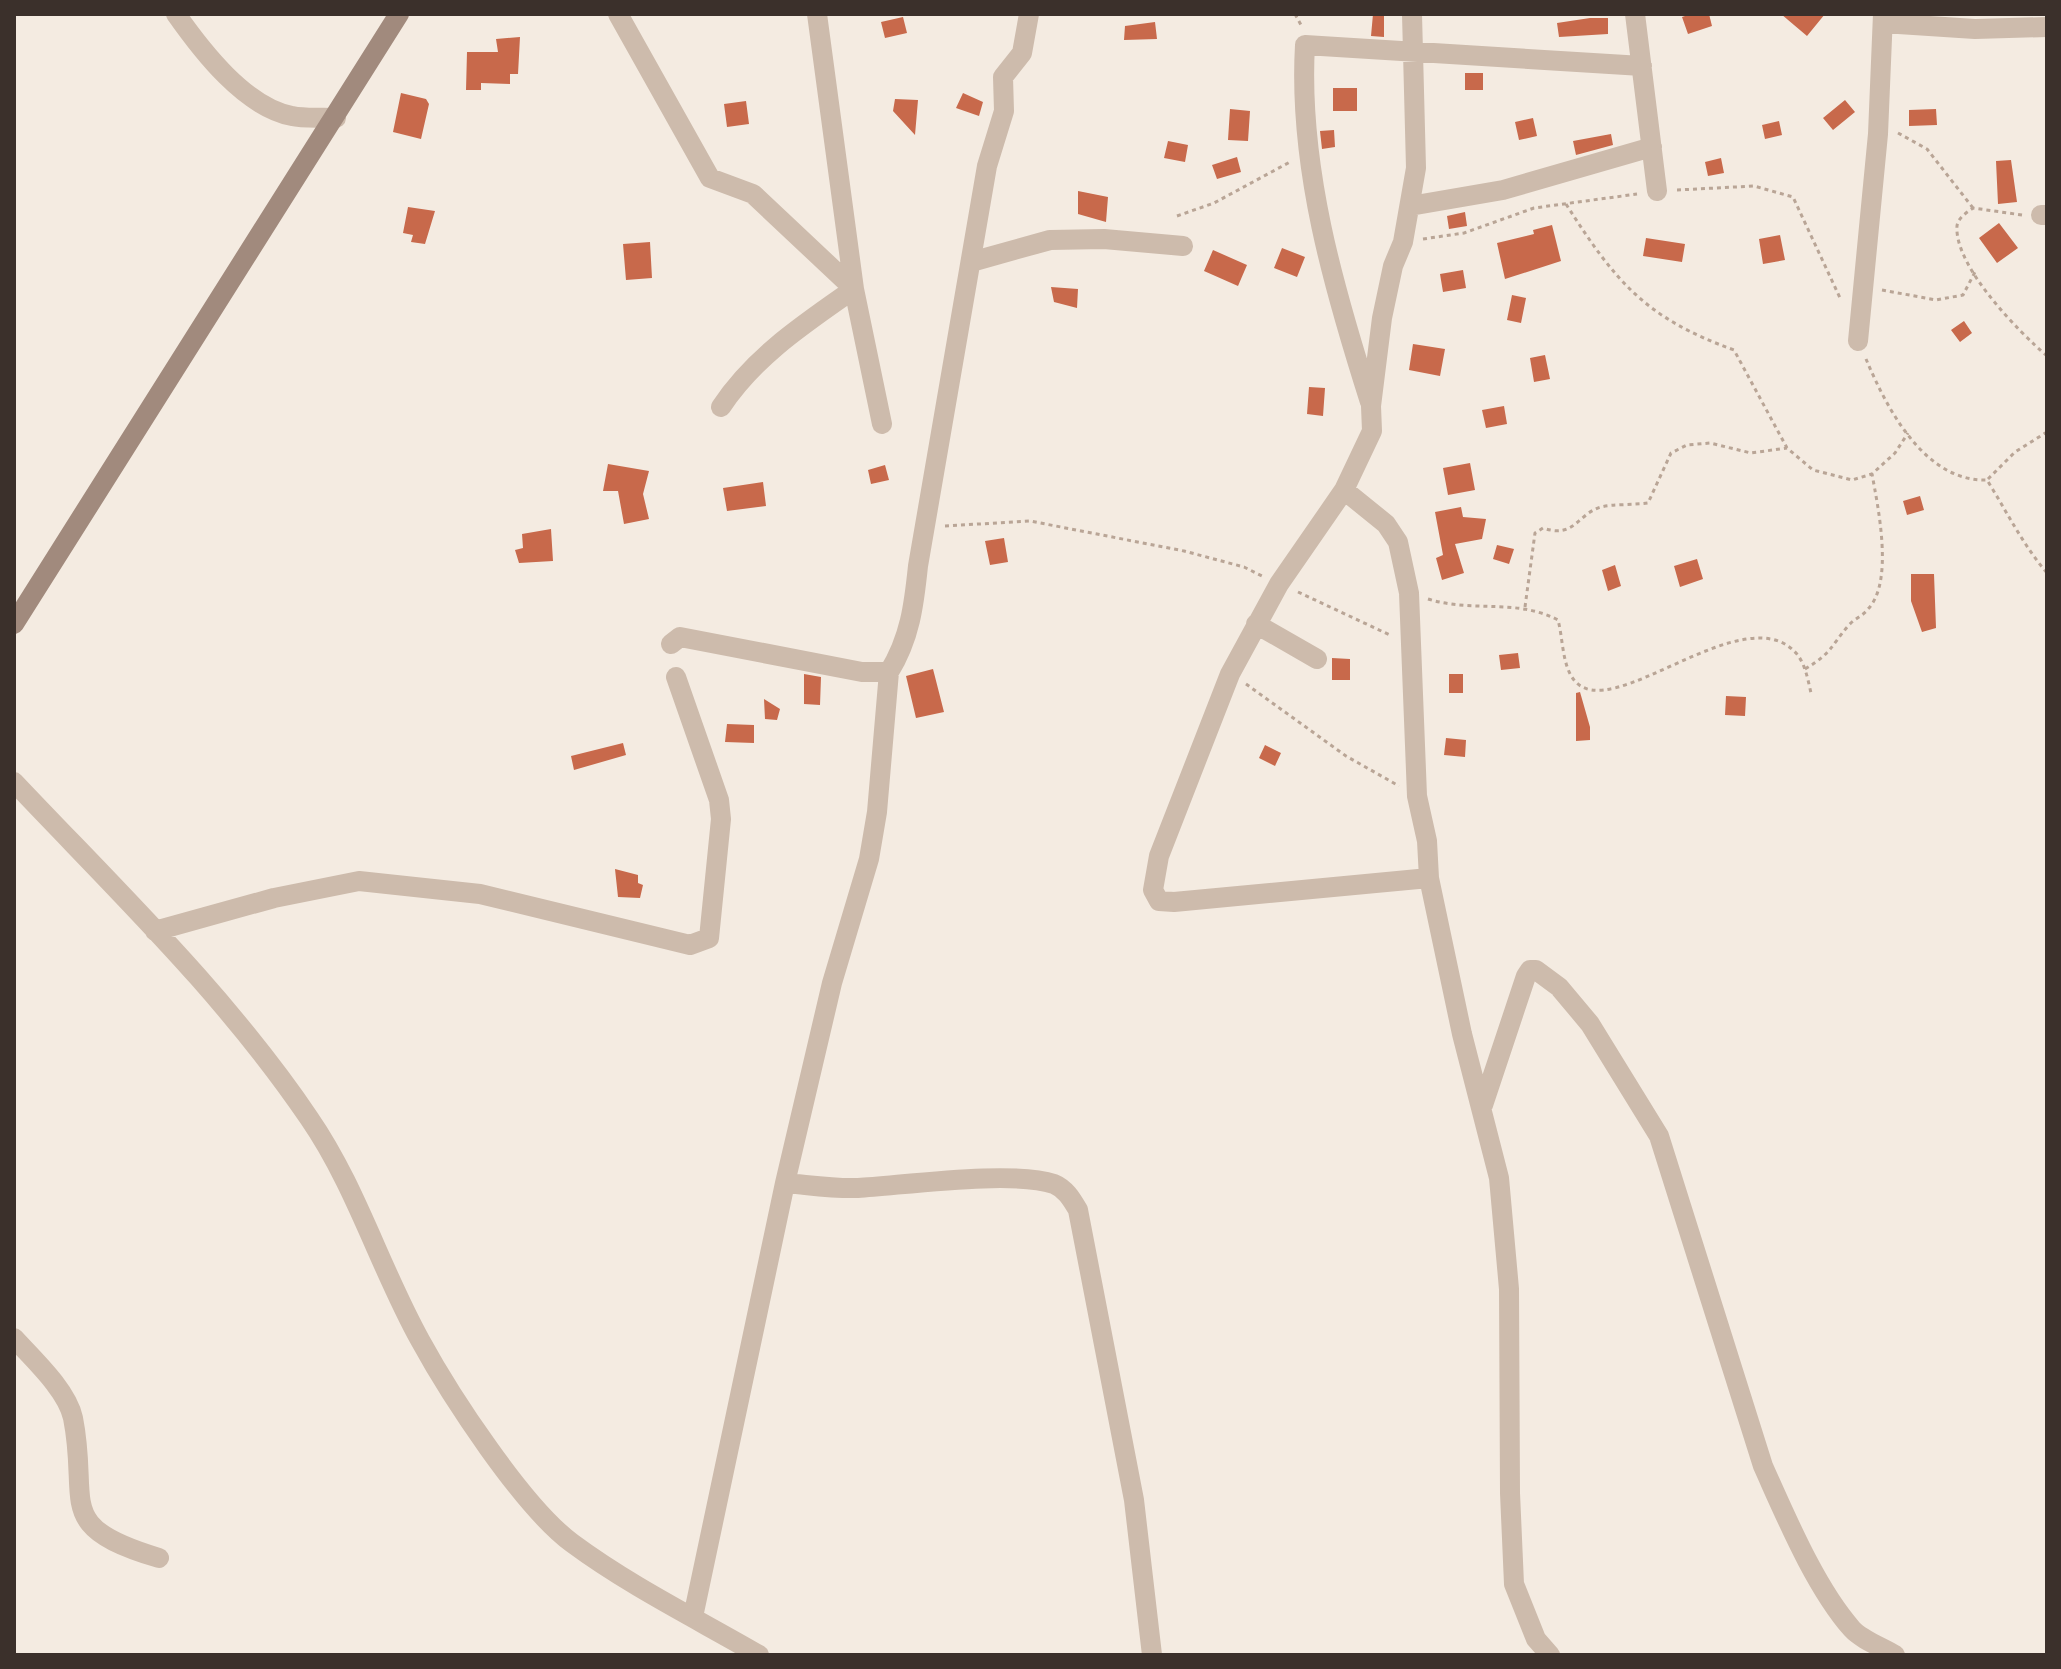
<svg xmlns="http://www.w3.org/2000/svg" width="2061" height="1669" viewBox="0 0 2061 1669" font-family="'Source Sans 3',sans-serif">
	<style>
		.building { fill: #c8694b }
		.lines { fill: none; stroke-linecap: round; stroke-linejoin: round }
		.path { stroke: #b9a596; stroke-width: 3; stroke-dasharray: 4 4; stroke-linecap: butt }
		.street { stroke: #cdbbac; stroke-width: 20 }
		.secondary { stroke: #a18a7d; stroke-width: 20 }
	</style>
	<rect width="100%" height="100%" fill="#f4ebe1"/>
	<path class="building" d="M1373,14H1384V37L1371,36Z
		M1691,14H1709L1712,26L1688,34L1682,17Z
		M1781,14H1825L1807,36Z
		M903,17L907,33L885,38L881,22Z
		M1590,18H1608V34L1559,37L1557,23Z
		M1155,22L1157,39L1124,40L1125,26Z
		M520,37L518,74H510V84L481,83V90H466L467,52H498L496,39Z
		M1465,73H1483V90H1465Z
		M1333,88H1357V111H1333Z
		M401,93L426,99L429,104L421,139L393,132Z
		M963,93L983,102L979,116L956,108Z
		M895,99L918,100L915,135L893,111Z
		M1845,100L1855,112L1833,130L1823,118Z
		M746,101L749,124L727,127L724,104Z
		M1230,109L1250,111L1248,141L1228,140Z
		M1936,109L1937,125L1909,126V110Z
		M1533,118L1537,136L1519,140L1515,122Z
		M1779,121L1782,135L1765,139L1762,125Z
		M1334,130L1335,147L1322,149L1320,131Z
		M1611,134L1613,145L1576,155L1573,141Z
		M1168,141L1188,145L1185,162L1164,158Z
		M1237,157L1241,172L1217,179L1212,165Z
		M1721,158L1724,173L1708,176L1705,162Z
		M2011,160L2017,202L1998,204L1996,161Z
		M1078,191L1108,197L1106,222L1078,214Z
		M408,207L435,211L425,244L411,242L413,235L403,233Z
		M1465,212L1467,226L1449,229L1447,216Z
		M1999,223L2018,248L1997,263L1979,238Z
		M1552,225L1561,261L1505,279L1497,243L1534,234L1533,230Z
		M1780,235L1785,260L1763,264L1759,239Z
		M1646,238L1685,244L1682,262L1643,256Z
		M650,242L652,278L626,280L623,244Z
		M1282,248L1305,257L1297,277L1274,268Z
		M1213,250L1247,265L1238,286L1204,271Z
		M1463,270L1466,288L1443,292L1440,274Z
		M1051,287L1078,289L1077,308L1054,302Z
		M1512,295L1526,298L1521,323L1507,320Z
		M1964,321L1972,333L1960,342L1951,330Z
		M1413,344L1445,349L1440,376L1409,370Z
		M1545,355L1550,379L1534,382L1530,358Z
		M1309,387L1325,388L1323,416L1307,414Z
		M1504,406L1507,424L1486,428L1482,410Z
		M1470,463L1475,490L1448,495L1443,468Z
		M608,464L649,471L643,494L649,519L624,524L618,491H603Z
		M885,465L889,480L871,484L868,470Z
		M763,482L766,506L727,511L723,488Z
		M1920,496L1924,510L1907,515L1903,501Z
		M1461,507L1463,517L1486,519L1482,539L1455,544L1464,573L1442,580L1436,558L1443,555L1435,512Z
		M551,529L553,561L519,563L515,550L523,548L522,534Z
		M1004,538L1008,562L990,565L985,541Z
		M1497,545L1514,549L1509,564L1493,559Z
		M1697,559L1703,579L1680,587L1674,566Z
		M1615,565L1621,586L1608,591L1602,570Z
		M1911,574H1934L1936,628L1922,632L1911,601Z
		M1518,653L1520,668L1501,670L1499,655Z
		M1332,658L1350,659V680H1332Z
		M933,669L944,712L916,718L906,676Z
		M804,674L821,677L820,705L804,704Z
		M1449,674H1463V693H1449Z
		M1580,692L1590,727V740L1576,741V693Z
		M1726,696L1746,697L1745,716L1725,715Z
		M764,699L780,709L777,720L765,719Z
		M727,724L754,725V743L725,742Z
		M1446,738L1466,740L1465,757L1444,755Z
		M623,743L626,755L574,770L571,756Z
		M1265,745L1281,753L1275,766L1259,758Z
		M615,869L638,875V883L643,885L640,898L618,897Z"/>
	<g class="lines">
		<path class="path" d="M1295,14L1301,25
			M1898,133L1927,149L1973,208
			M1677,190L1754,186L1793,197L1841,300
			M1566,204C1615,281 1645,318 1734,350L1787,448L1813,470L1852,480L1872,474L1895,453L1908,433
			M2022,215L1973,208C1966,213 1958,218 1957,226C1954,266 2019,332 2047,356
			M1177,216L1214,203L1290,162
			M1423,239L1464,233L1534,208L1637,194
			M1882,290L1936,300L1963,295L1975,272
			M1866,359C1887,409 1925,482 1987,480C2007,512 2023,545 2047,573
			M1988,479L2015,452L2047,432
			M945,526L1030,521L1184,551L1244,567L1262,576
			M1298,592L1392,636
			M1428,599C1472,613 1516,598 1558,620C1563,638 1562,665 1574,680C1611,727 1743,595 1796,653C1805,663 1808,680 1811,693
			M1525,607L1535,533L1543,528C1575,539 1577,514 1601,507C1612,504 1635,505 1648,503L1671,453L1687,445L1710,443L1751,453L1787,448
			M1805,669C1832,653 1830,647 1849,625C1854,619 1863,616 1868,609C1894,582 1878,507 1872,474
			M1246,684L1346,756L1399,786"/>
		<path class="street" d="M176,14C202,51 245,107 292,116C305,119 322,117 336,118
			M618,14L710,178L753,194L854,289C804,324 755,356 721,407
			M817,14L854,289L882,424
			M1412,14L1416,168L1403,242L1393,266L1382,318L1371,406L1372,431L1344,490L1279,584L1230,674L1159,856L1153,890L1159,901L1174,902L1429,878
			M1635,14L1657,191
			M1883,23L1975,29L2047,27
			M1410,206L1503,190L1652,147
			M2041,215H2047
			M971,262L1050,240L1104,239L1183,246
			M1858,341L1878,134L1883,14
			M1370,402C1334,289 1298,166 1305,45L1642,66
			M1344,490L1386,524L1398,542L1409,593L1417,796L1427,841L1429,878L1462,1034L1499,1178L1509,1289L1510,1493L1514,1584L1536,1639L1550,1655
			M1256,624L1317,659
			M671,644L680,637L862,672H889C910,638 914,605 918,566L987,166L1004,111L1003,77L1022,53L1029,14
			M14,782C116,890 225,994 309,1118C356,1186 380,1268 420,1340C450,1395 523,1507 572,1543C630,1586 697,1619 759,1655
			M155,931L274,898L359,881L480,894L690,945L709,938L721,819L719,800L676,677
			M1483,1105L1526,976L1530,970H1536L1559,987L1590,1024L1659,1136L1763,1466C1786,1517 1815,1587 1852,1629C1862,1640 1882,1647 1895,1655
			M785,1183C809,1185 834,1189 858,1188C906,1185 1012,1170 1054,1184C1066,1189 1072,1200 1078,1210L1134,1500L1152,1655
			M14,1338C33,1359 67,1390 73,1418C90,1504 52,1526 159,1558
			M693,1617L785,1183L832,983L869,859L877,812L889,672"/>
		<path class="secondary" d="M14,624L399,14"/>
	</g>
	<rect width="2061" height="1669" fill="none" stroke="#3b302b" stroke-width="32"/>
</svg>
